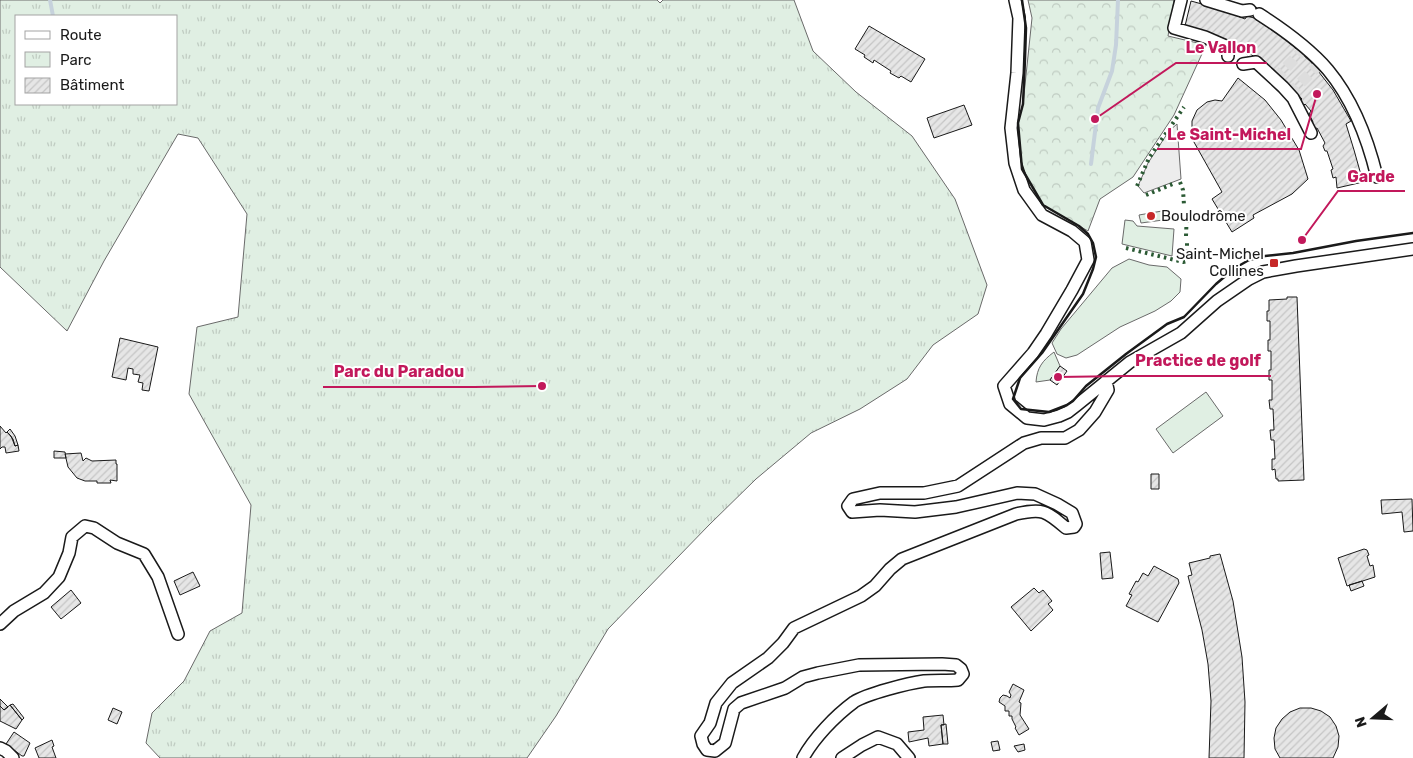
<svg xmlns="http://www.w3.org/2000/svg" width="1413" height="758" viewBox="0 0 1413 758" font-family="Rubik,sans-serif">
	<style>
		.green { fill: #e0efe3; stroke: #6a6a6a }
		.forest { fill: url(#forest-crowns); stroke: #6a6a6a }
		.park { fill: url(#park-tufts); stroke: #6a6a6a; fill-rule: evenodd }
		.parking { fill: #ededed; stroke: #6a6a6a }
		.lines { fill: none; stroke-linecap: round; stroke-linejoin: round }
		.stream { stroke: #c6d2dc; stroke-width: 4 }
		.building { fill: url(#building-hatch); stroke: #1a1a1a }
		.street-tunnel { stroke: #ddd; stroke-width: 11; stroke-dasharray: 11 5.5; stroke-linecap: butt }
		.street-casing { stroke: #1a1a1a; stroke-width: 14 }
		.street { stroke: #fff; stroke-width: 11 }
		.hedge { stroke: #2b5a34; stroke-width: 4; stroke-dasharray: 2.5 4; stroke-linecap: butt }
		.wall { stroke: #1a1a1a; stroke-width: 2.5 }
		.poi-dot { fill: #c62828; stroke: #fff; stroke-width: 2 }
		.labels { text-anchor: middle; stroke-width: 4; stroke-linejoin: round; paint-order: stroke }
		.poi-label { font-size: 15px; fill: #1a1a1a; stroke: #fff; text-anchor: start }
		.leader { fill: none; stroke: #c2185b; stroke-width: 2 }
		.callout-dot { fill: #c2185b; stroke: #fff; stroke-width: 2 }
		.callout-label { font-size: 16px; text-anchor: middle; font-weight: bold; fill: #c2185b; stroke: #fff; stroke-width: 4; stroke-linejoin: round; paint-order: stroke }
	</style>
	<defs>
		<pattern id="forest-crowns" width="20" height="18" patternUnits="userSpaceOnUse" patternTransform="scale(1.25)"><rect width="20" height="18" fill="#e0efe3"/><path d="M2 6a3 3 0 1 1 6 0M12 15a3 3 0 1 1 6 0" fill="none" stroke="#c0ccc2"/></pattern>
		<pattern id="park-tufts" width="24" height="20" patternUnits="userSpaceOnUse" patternTransform="scale(1.25)"><rect width="24" height="20" fill="#e0efe3"/><path d="M3 7l-1-3M5 7V3M7 7l1-3M15 17l-1-3M17 17v-4M19 17l1-3" fill="none" stroke="#c0ccc2"/></pattern>
		<pattern id="building-hatch" width="6" height="6" patternUnits="userSpaceOnUse" patternTransform="scale(1.25)"><rect width="6" height="6" fill="#e6e6e6"/><path d="M-1 1l2-2M0 6l6-6M5 7l2-2" fill="none" stroke="#c5c5c5"/></pattern>
	</defs>
	<rect width="100%" height="100%" fill="#fff"/>
	<path class="green" d="M1162,211L1163,220L1141,223L1139,215Z
		M1125,220L1133,221L1137,226L1174,229L1172,256L1122,244Z
		M1129,259L1149,265L1167,267L1181,279L1180,292L1171,301L1155,311L1120,327L1077,355L1066,358L1057,354L1052,343L1061,329L1112,268Z
		M1054,352L1060,366L1050,380L1036,382C1037,368 1042,361 1054,352Z
		M1206,392L1223,416L1173,453L1156,429Z"/>
	<path class="forest" d="M1028,0H1174L1168,36L1206,45L1174,115L1133,177L1100,199L1088,231L1043,205L1022,169L1018,123L1023,104L1032,18Z"/>
	<path class="park" d="M0,0H657L660,3L663,0H794L813,51L856,92L912,136L955,199L987,285L978,314L933,345L907,379L860,409L811,433L756,479L709,525L608,629L556,716L527,758H160L146,743L152,713L184,681L210,631L242,613L251,505L189,394L197,327L238,317L247,214L198,138L178,134L104,261L67,331L0,267ZM16,16H176V104H16Z"/>
	<path class="parking" d="M1177,124L1181,179L1144,193L1138,186L1148,163L1169,131Z"/>
	<g class="lines">
		<path class="stream" d="M50,0L53,16
			M1091,164L1098,108L1112,71L1116,45L1118,0"/>
	</g>
	<path class="building" d="M1191,1L1220,9L1245,19L1247,16L1254,18L1284,38L1311,62L1333,90L1351,121L1346,124L1354,150L1363,182L1337,188L1336,177L1333,178L1331,170L1333,169L1327,151H1325L1323,146L1325,143L1317,128L1314,129L1311,125L1313,122L1309,114L1311,111L1305,104L1303,106L1300,101L1302,99L1289,85L1288,86L1283,82L1284,79L1271,67L1269,69L1264,66L1265,63L1258,56L1256,58L1249,53L1248,55L1243,51L1244,49L1225,40L1185,26Z
		M869,26L925,59L911,82L901,76L899,78L890,73L891,71L874,60L873,63L864,57L865,55L855,49Z
		M1238,78L1265,100L1281,120L1299,150L1308,179L1292,194L1253,215L1254,218L1232,232L1212,199L1222,192L1190,135L1192,132V121L1197,110L1207,102L1215,100L1222,101Z
		M964,105L972,125L934,138L927,118Z
		M1299,236L1306,237L1305,243H1299Z
		M1287,297H1297L1304,480L1278,481V479H1276L1275,469L1272,470V459H1275L1274,440H1271L1270,430H1274L1273,409H1270L1269,400H1272V380H1269V370H1271V351H1268V340H1270V321H1267V311H1269V300L1287,299Z
		M120,338L158,347L149,391L142,390L143,383L138,382L140,375L133,374V369L128,368L126,380L112,377Z
		M1060,366L1067,371L1057,385L1050,380Z
		M0,426L6,433L7,432L11,436L15,446L18,445L19,451L6,453L5,447H2L0,449Z
		M10,429L15,436L18,445L15,446L13,439L7,432Z
		M54,451L65,452L66,458H54Z
		M81,453L83,461L86,458L92,461L116,460V464H117V481L110,480L111,483H97V481H85L77,478L68,467L65,454Z
		M1151,474H1159V489H1151Z
		M1412,499L1413,531L1404,532L1402,512L1382,514L1381,500Z
		M1364,549L1367,550L1369,555L1367,556L1370,566L1373,565L1375,577L1347,586L1338,558Z
		M1110,552L1113,578L1102,579L1100,553Z
		M1220,554L1233,601L1242,657L1245,702L1244,758H1209L1211,701L1208,664L1202,630L1188,576L1192,575L1189,563L1210,558V556Z
		M1154,566L1178,579L1179,583L1158,622L1126,606L1132,595L1129,594L1136,581L1138,582L1143,573L1148,576Z
		M193,572L200,586L180,595L174,581Z
		M1362,581L1364,586L1351,591L1349,585Z
		M1034,588L1039,593L1043,590L1052,601L1048,604L1053,610L1031,631L1011,607Z
		M71,590L81,603L61,619L51,607Z
		M1013,684L1024,690L1019,702L1021,703L1020,715L1029,729L1019,735L1015,728L1016,727L1012,719V716H1009V711H1005V706L999,702L1000,698L1003,695L1007,696L1010,698L1011,695L1009,692Z
		M0,699L8,707L4,710L0,706Z
		M13,704L24,718L22,720L10,705Z
		M10,705L22,720L16,729L0,721V706L4,710Z
		M113,708L122,712L117,724L108,720Z
		M1300,708H1311L1321,711L1330,717L1336,726L1339,736L1338,747L1333,758H1280L1275,749L1274,738L1276,728L1282,719L1290,712Z
		M943,715L944,725H941L943,744L929,746L928,738L909,742L908,732L924,730L923,717Z
		M946,724L948,744H943L941,725Z
		M14,732L30,743L24,756H22L6,744Z
		M52,740L54,746L52,747L56,758H39L35,748Z
		M998,741L1000,750L993,751L991,742Z
		M1024,744L1025,750L1018,752L1014,746Z"/>
	<g class="lines">
		<path class="street-tunnel" d="M1275,79L1305,48
			M1289,94L1321,63"/>
		<g class="street-casing">
			<path id="street" d="M1015,0L1019,18L1017,73L1011,128L1015,163L1024,190L1042,215L1072,231L1085,242L1088,260L1072,290L1046,334L1033,353L1004,386L1010,404L1027,418L1044,420L1059,416L1068,412L1077,405L1130,362L1181,333L1217,301L1249,279L1263,272L1296,266L1413,249
				M1181,0L1174,28L1205,37L1228,47V56
				M1206,0L1242,11L1250,10
				M1259,14C1284,30 1309,48 1328,70C1353,100 1368,140 1377,177
				M1243,64L1256,62L1283,87L1293,98L1311,133
				M0,624L14,611L44,593L59,577L69,553L72,537L85,526L94,528L117,543L144,554L158,577L178,634
				M0,748L6,751L13,758
				M803,758C814,738 835,716 854,702C866,694 909,683 924,681C935,680 947,681 958,680L963,674L961,669L956,665L942,664L859,665L818,673L803,677L785,688L741,703L734,709L725,743L715,751L707,750L703,744L701,736L710,723L716,703L732,683L768,658L783,643L794,628L861,596L875,586L890,569L902,559L1016,514C1043,508 1046,511 1066,528L1074,527L1076,524L1072,513L1057,504L1035,494L1017,493L956,507L915,512L880,510L852,512L848,506L853,499L880,493H924L958,486L1024,443L1041,438H1065L1079,430L1095,412L1108,390L1106,381
				M842,758L862,745L878,737L897,744L909,758"/>
		</g>
		<use href="#street" class="street"/>
		<path class="hedge" d="M1180,182L1183,190L1184,205
			M1137,186L1149,158L1184,107
			M1146,195L1175,183
			M1186,236L1187,210
			M1126,248L1183,262L1187,261V242"/>
		<path class="wall" d="M1022,0L1026,28L1025,59L1023,104L1018,123L1022,169L1043,205L1079,226L1088,234L1093,243L1096,257L1093,269L1083,294L1042,353L1020,378L1013,399L1021,409L1049,412L1067,405L1073,401L1086,386L1126,354L1167,324L1184,317L1216,284L1235,268L1249,260L1265,256L1293,253L1356,241L1413,233"/>
	</g>
	<g class="poi-dot">
		<circle cx="1151" cy="216" r="5"/>
		<rect x="1269" y="258" width="10" height="10" rx="2.5"/>
	</g>
	<g class="labels">
		<g class="poi-label">
			<text x="1161" y="221">Boulodrôme</text>
			<text x="1264" y="259" text-anchor="end">Saint-Michel<tspan x="1264" dy="17">Collines</tspan></text>
		</g>
	</g>
	<path class="leader" d="M1095 119L1176 63H1267M1317 94L1301 149H1157M1302 240L1338 191H1405M1058 377L1125 376H1271M542 386L474 387H323"/>
	<g class="callout-dot">
		<circle cx="1095" cy="119" r="5"/>
		<circle cx="1317" cy="94" r="5"/>
		<circle cx="1302" cy="240" r="5"/>
		<circle cx="1058" cy="377" r="5"/>
		<circle cx="542" cy="386" r="5"/>
	</g>
	<g class="callout-label">
		<text x="1221" y="53">Le Vallon</text>
		<text x="1229" y="140">Le Saint-Michel</text>
		<text x="1371" y="182">Garde</text>
		<text x="1198" y="366">Practice de golf</text>
		<text x="399" y="377">Parc du Paradou</text>
	</g>
	<rect x="15" y="15" width="162" height="90" fill="#ffffff" stroke="#a3a3a3"/>
	<rect x="25" y="31" width="25" height="8" fill="#ffffff" stroke="#a3a3a3"/>
	<text x="60" y="40" font-size="15" fill="#1a1a1a">Route</text>
	<rect x="25" y="52" width="25" height="15" fill="url(#park-tufts)" stroke="#a3a3a3"/>
	<text x="60" y="65" font-size="15" fill="#1a1a1a">Parc</text>
	<rect x="25" y="78" width="25" height="15" fill="url(#building-hatch)" stroke="#a3a3a3"/>
	<text x="60" y="90" font-size="15" fill="#1a1a1a">Bâtiment</text>
	<g transform="translate(1373 718) rotate(251)" stroke="#ffffff" stroke-width="4" paint-order="stroke">
	<path d="M0-4L9 19L0 12L-9 19Z" fill="#1a1a1a"/>
	<text y="-8" font-size="14" font-weight="bold" text-anchor="middle" fill="#1a1a1a">N</text>
	</g>
</svg>
